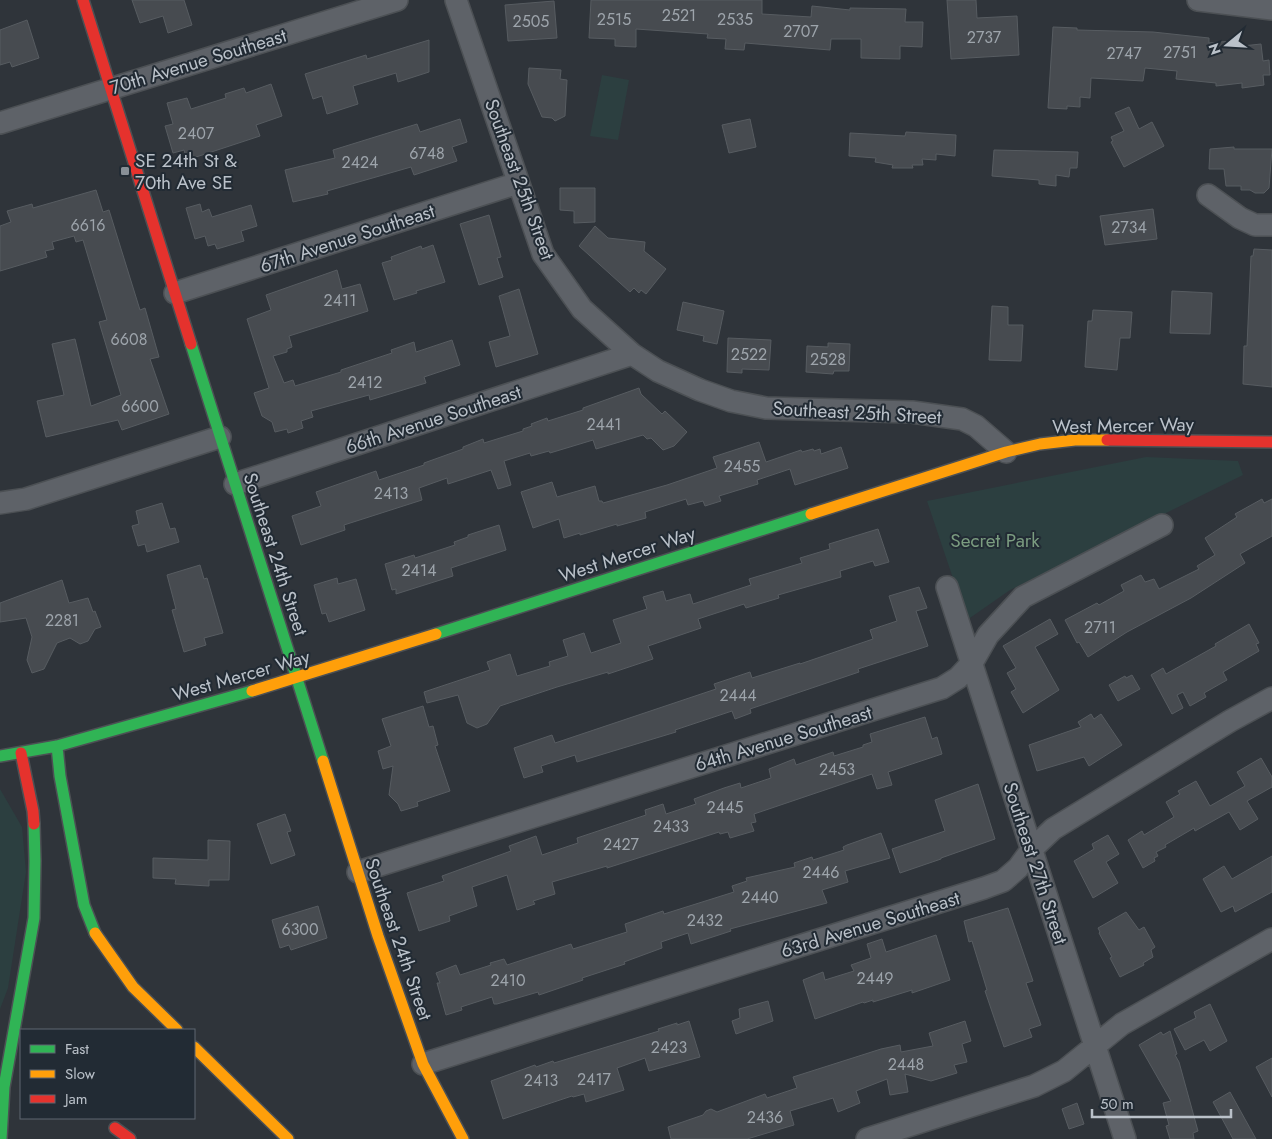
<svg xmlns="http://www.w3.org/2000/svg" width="1272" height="1139" viewBox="0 0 1272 1139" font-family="Jost,sans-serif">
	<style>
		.park { fill: #2c3f40 }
		.building { fill: #474b50; stroke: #575c61 }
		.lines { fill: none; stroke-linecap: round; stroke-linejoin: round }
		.street-casing { stroke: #4c5054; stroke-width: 24 }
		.fast-casing { stroke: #4c5054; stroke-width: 14 }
		.slow-casing { stroke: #4c5054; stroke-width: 14 }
		.jam-casing { stroke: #4c5054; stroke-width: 14 }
		.street { stroke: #5e6268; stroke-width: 21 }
		.fast { stroke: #30b455; stroke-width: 11 }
		.slow { stroke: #ff9f0a; stroke-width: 11 }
		.jam { stroke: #e5322d; stroke-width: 11 }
		.poi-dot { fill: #899097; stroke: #222b34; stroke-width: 2 }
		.labels { text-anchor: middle; stroke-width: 4; stroke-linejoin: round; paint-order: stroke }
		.number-label { font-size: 16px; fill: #9da4ab }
		.street-label { font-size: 19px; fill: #bac1c9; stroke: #222b34 }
		.poi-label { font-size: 19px; fill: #bac1c9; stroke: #222b34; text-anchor: start }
		.park-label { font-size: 19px; fill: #7b9c80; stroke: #222b34 }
	</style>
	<rect width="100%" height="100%" fill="#2f343a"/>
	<path class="park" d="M602,75L629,80L618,140L590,136Z
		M1146,457L1238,461L1243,475L1010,590L967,620L927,501Z
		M0,789L22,827L26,872L8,988L0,1009Z"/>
	<path class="building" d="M132,0H184L192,25L168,33L163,16L140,23Z
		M591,0H762V14L811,17L812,6L850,10V8L906,9L905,22H923L922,47L900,46V59L861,58V39H831L830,50L745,43L744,50L725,49L726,39L707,38L708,34L636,29V47L615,46V39L589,38Z
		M947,0H976L977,18L1017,16L1019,55L951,59Z
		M554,1L557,38L508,41L505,5Z
		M27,20L39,58L12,67L10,62L0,65V30Z
		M1053,27L1077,28V30L1153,32L1209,38V43L1232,41L1233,47L1261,44L1263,61L1269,60L1270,75H1263L1264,85L1242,88V83L1216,86V83L1176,79L1177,71L1145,68L1143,81L1091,78L1090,98L1080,97V107L1067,106V109L1048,108Z
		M429,40V72L398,82L396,73L353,86L358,104L327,114L322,96L313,99L305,74L366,55L367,59Z
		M529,68L561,70L560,79L567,80L565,116L555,121L552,118L542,117L528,84Z
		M271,84L282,116L256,125L260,136L187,160L184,150L173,153L165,126L173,124L167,103L187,98L191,109L226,98L225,94L244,88L246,93Z
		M1129,107L1139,129L1152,122L1164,146L1124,167L1111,142L1113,141L1111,137L1124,131L1115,113Z
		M460,119L467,142L452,147L457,161L414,175L411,167L327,191L328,194L293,202L285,170L335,158L333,150L417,124L420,132Z
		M750,119L756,147L729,153L722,125Z
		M906,132L956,135L955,156L936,154V160L922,159L923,165H912L913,168H892L893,165L875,162L876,158L849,156L850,133L905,136Z
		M1234,147V149H1272L1269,188L1264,193H1255L1250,190H1241V186H1226L1224,169H1209L1210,149Z
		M994,150L1078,152L1077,168H1070L1069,177L1056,175V186L1039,184V180L992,176Z
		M560,188H595V222L574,223V211L560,210Z
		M96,190L103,212L109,210L140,310L145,308L159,357L150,359L169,414L122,430L118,420L46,437L37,401L64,395L52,344L75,339L91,406L121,395L99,322L107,320L83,240L76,242L74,236L52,242L54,249L45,251L47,257L0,271V226L11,222L7,211L32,204L33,208Z
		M200,204L202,212L209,209L212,217L251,205L257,226L241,231L244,241L217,249L215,244L208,246L205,236L195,239L186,208Z
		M1153,209L1157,239L1105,245L1100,216Z
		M489,215L501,257L497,258L503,277L479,285L460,224Z
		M595,226L608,238L645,242L644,251L666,269L646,294L641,290L639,293L634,288L630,292L579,246Z
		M433,245L445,282L416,291L417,293L394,300L382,263L392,260L391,257L421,246L422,249Z
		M1254,249L1272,250V387L1243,384L1244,346H1247L1251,256H1253Z
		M337,270L342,289L360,284L368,311L289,336L292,347L287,349V352L273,356L284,383L293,380L295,386L341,372V370L392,353L391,350L414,342L416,352L452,340L460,365L424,377L426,383L370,400L369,395L311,411L313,417L301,421L303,428L288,433L287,429L275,432L272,422L262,416L254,393L269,388L247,319L271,310L266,295Z
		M519,289L538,354L496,367L489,342L510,336L499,296Z
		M1172,291L1212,293L1210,334L1170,333Z
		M683,302L724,311L717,344L703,341L704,336L677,330Z
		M992,306L1008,307V325H1023L1021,361L989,360Z
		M1093,310L1132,312L1130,338H1120L1117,370L1085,367L1088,321H1092Z
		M728,338L771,340L769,370L742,369V373L727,372Z
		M828,343L850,344L849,371H834L833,374L806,372L807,346L828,347Z
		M639,388L641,394L662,414L665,411L687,432L674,446L663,450L651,438L647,439L643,435L596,449L593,440L550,453L549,451L531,456L530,453L504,461L511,485L498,489L491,470L448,484L447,478L419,488L422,500L344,525L345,530L301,545L292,516L321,506L316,492L376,471L379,480L424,465V463L463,449V447L483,439L484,443L523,431V429L532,426L531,424L547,418L548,421L583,410V408Z
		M759,442L766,462L801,450L802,452L813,449L814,451L820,449L821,454L841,447L848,468L795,485L790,469L757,480L758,484L719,496L721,501L705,506L703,501L688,505L686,499L645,512L646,518L617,526V524L580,535V533L564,538L559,519L533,528L521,492L552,482L557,497L595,486L599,501H602L603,503L667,485L717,468L713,457Z
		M1262,499L1264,503L1272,499V536L1240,554L1245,563L1191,598L1127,632L1088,657L1079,642L1077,643L1065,620L1097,603L1099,605L1124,591L1121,585L1141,575L1145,582L1154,579L1159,589L1199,569L1197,566L1215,555L1205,538L1237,517L1235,514Z
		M162,503L170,529L175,528L179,542L147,552L145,544L138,546L132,526L139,524L136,511Z
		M499,525L506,550L451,568L453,576L396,594V589L392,590L385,564L414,555L415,558L455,545L454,542L468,537V535Z
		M878,529L889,562L875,566L873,561L840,571L841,577L778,595L779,598L746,608L744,604L698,619L701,628L648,646L653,659L608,674V672L557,687L500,706L487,724L477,728L467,723L458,695L427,703L424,692L490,670L487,662L510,654L517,676L550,666L549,662L568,656L563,640L584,633L591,653L621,643L613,620L647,609L643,597L663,591L666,601L690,594L693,604L751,585L749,579L802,563L800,558L830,549L829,544Z
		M200,565L204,579L207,578L223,633L204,638L206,645L184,652L172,610L176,609L167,575Z
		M337,578L338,584L356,579L365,610L329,622L326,613L322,614L314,585Z
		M62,580L69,603L88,598L93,612L95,611L101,627L95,629L88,641L80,644L70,638L57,643L44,669L32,673L27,660L32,637L26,618L0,622V603Z
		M919,587L927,608L916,611L928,646L858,669L859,672L750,709L751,713L735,719L732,711L675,730L676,732L577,762L575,755L541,766L543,772L524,778L514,748L552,735L555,743L716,689L714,684L750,672L752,678L800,663V664L873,639L870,630L897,621L889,596Z
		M1050,619L1058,634L1035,647L1059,690L1023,713L1011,692L1016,689L1007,673L1016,668L1003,646Z
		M1249,624L1259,643L1256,644L1259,651L1223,672L1227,680L1204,693L1206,697L1190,706L1183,692L1177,695L1183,708L1172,714L1151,675L1163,668L1166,674L1216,646L1215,644Z
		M1132,675L1140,689L1118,701L1109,685L1125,676L1126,678Z
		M423,706L429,727L433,726L438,745L435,746L450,791L417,802L418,806L401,811L398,804L389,795L393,766L383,769L378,751L391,746L382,719Z
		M1091,714L1094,719L1101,714L1122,745L1089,766L1084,757L1037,771L1029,745L1081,727L1078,722Z
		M925,717L932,739L937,737L942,754L888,772L892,785L877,789L872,774L754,814L756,822L751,823L754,831L730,838L728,832L720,834L719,832L607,868V866L552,882L555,894L533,901L535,904L517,910L507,875L472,887L477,906L449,916L450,921L419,931L407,893L444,881L442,876L511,851L509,846L536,836L542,855L578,843L577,838L646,815L645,810L663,804L666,814L696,804L694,799L724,788L740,783L741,788L771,778L769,769L794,759L796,765L833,752L834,756L863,747V745L872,742L870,734Z
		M1261,758L1272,777V787L1247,801L1258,819L1240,830L1229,812L1195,831L1194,828L1165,845L1166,847L1156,852L1158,856L1154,858L1155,861L1143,868L1128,840L1142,831L1144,835L1174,817L1166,802L1180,794L1178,791L1196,781L1210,806L1245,786L1237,772Z
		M978,784L995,839L941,858V859L900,873L892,849L945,831L935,800Z
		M285,814L291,831L287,832L295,855L271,864L257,824Z
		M881,833L890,858L845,871L848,882L822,890L827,903L730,929L731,931L691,944L688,933L661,942L662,948L624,962L625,964L582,978L583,980L539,995L538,992L497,1004H494L492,997L461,1007L462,1010L446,1015L437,983H440L436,973L456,965L460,975L491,965L490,963L504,959L507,965L571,944L573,949L627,932L625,924L663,911L664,914L734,892L732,886L747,881L746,878L795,867L794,863L812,857L813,860L844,850L843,847L847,845Z
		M1108,835L1119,854L1106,862L1118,883L1093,898L1074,861L1094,849L1092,844Z
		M208,840L230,841L229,880H209V886L175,884L176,879L153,878V858L208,860Z
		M1272,856V892L1235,912L1233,906L1221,912L1203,879L1224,866L1232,879Z
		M318,906L327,938L291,950L289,945L280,948L272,920Z
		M1008,908L1033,981L1026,983L1041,1025L1029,1029L1032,1037L1004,1047L985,991L987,990L972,941L969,942L964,921Z
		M1126,912L1139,930L1144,927L1155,947L1151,950L1153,957L1143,963L1144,965L1120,977L1110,958L1112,957L1099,933L1100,932L1098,928Z
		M936,935L950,980L912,993V990L873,1002V1000L864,1003L863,1002L815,1019L803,980L823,972L825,980L854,971L851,965L871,958L867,944L882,939L886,952Z
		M768,1001L773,1021L736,1034L732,1021L740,1018L739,1009Z
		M1210,1004L1227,1041L1210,1051L1204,1040L1185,1050L1174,1029L1196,1018L1194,1012Z
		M689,1021L700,1057L649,1071L645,1058L617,1068L624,1090L586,1102L584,1094L573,1097L572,1096L503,1119L491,1081L535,1065L536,1067L553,1061L554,1063L659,1031L658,1029L677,1023V1025Z
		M965,1021L971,1041L962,1044L967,1062L954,1065L957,1073L931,1081L905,1074L908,1092L890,1095L887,1079L856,1091L860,1103L838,1112L833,1098L790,1111L794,1125L747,1139H671L668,1127L703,1115L706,1111L711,1109L717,1112L765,1094L767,1098L797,1088L793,1077L881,1049L900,1045L901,1052L933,1046L929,1033Z
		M1170,1031L1177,1054L1175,1055L1179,1062L1198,1131L1193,1133L1194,1139H1170L1166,1126L1169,1125L1163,1103L1171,1101L1139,1045L1161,1032L1163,1035Z
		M1272,1058V1097L1256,1067Z
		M1230,1092L1256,1139H1233L1213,1102Z
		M1077,1103L1084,1124L1069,1129L1062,1109Z"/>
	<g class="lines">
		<g class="street-casing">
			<path id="street" d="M456,0L543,254L582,309L632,354L658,371L700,390L731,401L766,408L912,412L962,419L976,426L1006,452
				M1198,0L1272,9
				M0,123L397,0
				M1208,195L1240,218L1255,225H1272
				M175,293L518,183
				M235,484L632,354
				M0,503L26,499L220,437
				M947,587L1125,1139
				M358,872L942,688L958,678L972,663L988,635L1023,597L1162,525
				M423,1064L984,888L1003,881L1018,868L1032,849L1053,829L1230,721L1272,698
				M867,1139L1034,1086L1064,1071L1122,1024L1272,939"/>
		</g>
		<g class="fast-casing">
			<path id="fast" d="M191,344L323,761
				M436,634L811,514
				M57,746L60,776L84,905L95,933
				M0,756L57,746L252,691
				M1,1139L4,1087L34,918L35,861L34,824"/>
		</g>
		<g class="slow-casing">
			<path id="slow" d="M811,514L1006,452L1040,444L1075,440H1107
				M252,691L436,634
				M323,761L378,936L423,1064L463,1139
				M95,933L133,987L177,1030
				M194,1047L288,1139"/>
		</g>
		<g class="jam-casing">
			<path id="jam" d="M83,0L191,344
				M1107,440L1272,442
				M21,753L33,811L34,824
				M115,1128L130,1139"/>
		</g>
		<use href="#street" class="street"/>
		<use href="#fast" class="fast"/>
		<use href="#slow" class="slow"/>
		<use href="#jam" class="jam"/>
	</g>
	<rect class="poi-dot" x="120" y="166" width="10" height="10" rx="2.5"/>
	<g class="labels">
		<g class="number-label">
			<text x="679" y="21">2521</text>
			<text x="614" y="25">2515</text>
			<text x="735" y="25">2535</text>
			<text x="531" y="27">2505</text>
			<text x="801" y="37">2707</text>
			<text x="984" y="43">2737</text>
			<text x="1180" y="58">2751</text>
			<text x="1124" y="59">2747</text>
			<text x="196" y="139">2407</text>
			<text x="427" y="159">6748</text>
			<text x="360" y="168">2424</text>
			<text x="88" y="231">6616</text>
			<text x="1129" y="233">2734</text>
			<text x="340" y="306">2411</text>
			<text x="129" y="345">6608</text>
			<text x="749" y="360">2522</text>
			<text x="828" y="365">2528</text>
			<text x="365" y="388">2412</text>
			<text x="140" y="412">6600</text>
			<text x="604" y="430">2441</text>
			<text x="742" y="472">2455</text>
			<text x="391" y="499">2413</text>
			<text x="419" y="576">2414</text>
			<text x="62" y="626">2281</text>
			<text x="1100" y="633">2711</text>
			<text x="738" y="701">2444</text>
			<text x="837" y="775">2453</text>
			<text x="725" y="813">2445</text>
			<text x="671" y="832">2433</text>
			<text x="621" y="850">2427</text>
			<text x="821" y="878">2446</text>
			<text x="760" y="903">2440</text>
			<text x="705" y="926">2432</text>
			<text x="300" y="935">6300</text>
			<text x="875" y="984">2449</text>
			<text x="508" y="986">2410</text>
			<text x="669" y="1053">2423</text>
			<text x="906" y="1070">2448</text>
			<text x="594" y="1085">2417</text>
			<text x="541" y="1086">2413</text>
			<text x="765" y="1123">2436</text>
		</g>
		<g class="street-label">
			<text transform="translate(198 61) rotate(-17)" y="7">70th Avenue Southeast</text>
			<text transform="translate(520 179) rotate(70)" y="7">Southeast 25th Street</text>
			<text transform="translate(347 238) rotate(-18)" y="7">67th Avenue Southeast</text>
			<text transform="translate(857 412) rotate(3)" y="7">Southeast 25th Street</text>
			<text transform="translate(433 419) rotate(-18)" y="7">66th Avenue Southeast</text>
			<text transform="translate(1123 425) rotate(-1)" y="7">West Mercer Way</text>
			<text transform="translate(276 554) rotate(72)" y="7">Southeast 24th Street</text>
			<text transform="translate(627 554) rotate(-18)" y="7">West Mercer Way</text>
			<text transform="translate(241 675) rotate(-16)" y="7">West Mercer Way</text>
			<text transform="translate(783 738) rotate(-17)" y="7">64th Avenue Southeast</text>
			<text transform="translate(1036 863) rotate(72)" y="7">Southeast 27th Street</text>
			<text transform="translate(870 924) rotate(-17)" y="7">63rd Avenue Southeast</text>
			<text transform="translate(399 939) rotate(71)" y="7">Southeast 24th Street</text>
		</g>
		<g class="poi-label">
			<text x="135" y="167">SE 24th St &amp;<tspan x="135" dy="22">70th Ave SE</tspan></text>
		</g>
		<g class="park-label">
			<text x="995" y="547">Secret Park</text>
		</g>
	</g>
	<rect x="20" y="1029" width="175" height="90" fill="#222b34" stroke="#5f6770"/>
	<rect x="30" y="1045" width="25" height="8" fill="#30b455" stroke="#5f6770"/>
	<text x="65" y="1054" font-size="15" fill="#bac1c9">Fast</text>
	<rect x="30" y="1070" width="25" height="8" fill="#ff9f0a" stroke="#5f6770"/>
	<text x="65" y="1079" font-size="15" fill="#bac1c9">Slow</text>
	<rect x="30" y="1095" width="25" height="8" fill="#e5322d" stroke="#5f6770"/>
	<text x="65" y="1104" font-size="15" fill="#bac1c9">Jam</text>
	<g transform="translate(1227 45) rotate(252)" stroke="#222b34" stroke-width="4" paint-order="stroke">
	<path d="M0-4L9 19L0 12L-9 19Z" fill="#bac1c9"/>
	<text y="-8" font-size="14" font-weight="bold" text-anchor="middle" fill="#bac1c9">N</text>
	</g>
	<path d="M1092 1109v8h139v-8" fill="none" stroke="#bac1c9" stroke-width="2.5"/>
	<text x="1100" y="1109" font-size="15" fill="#bac1c9" stroke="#222b34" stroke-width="4" paint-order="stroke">50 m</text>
</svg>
